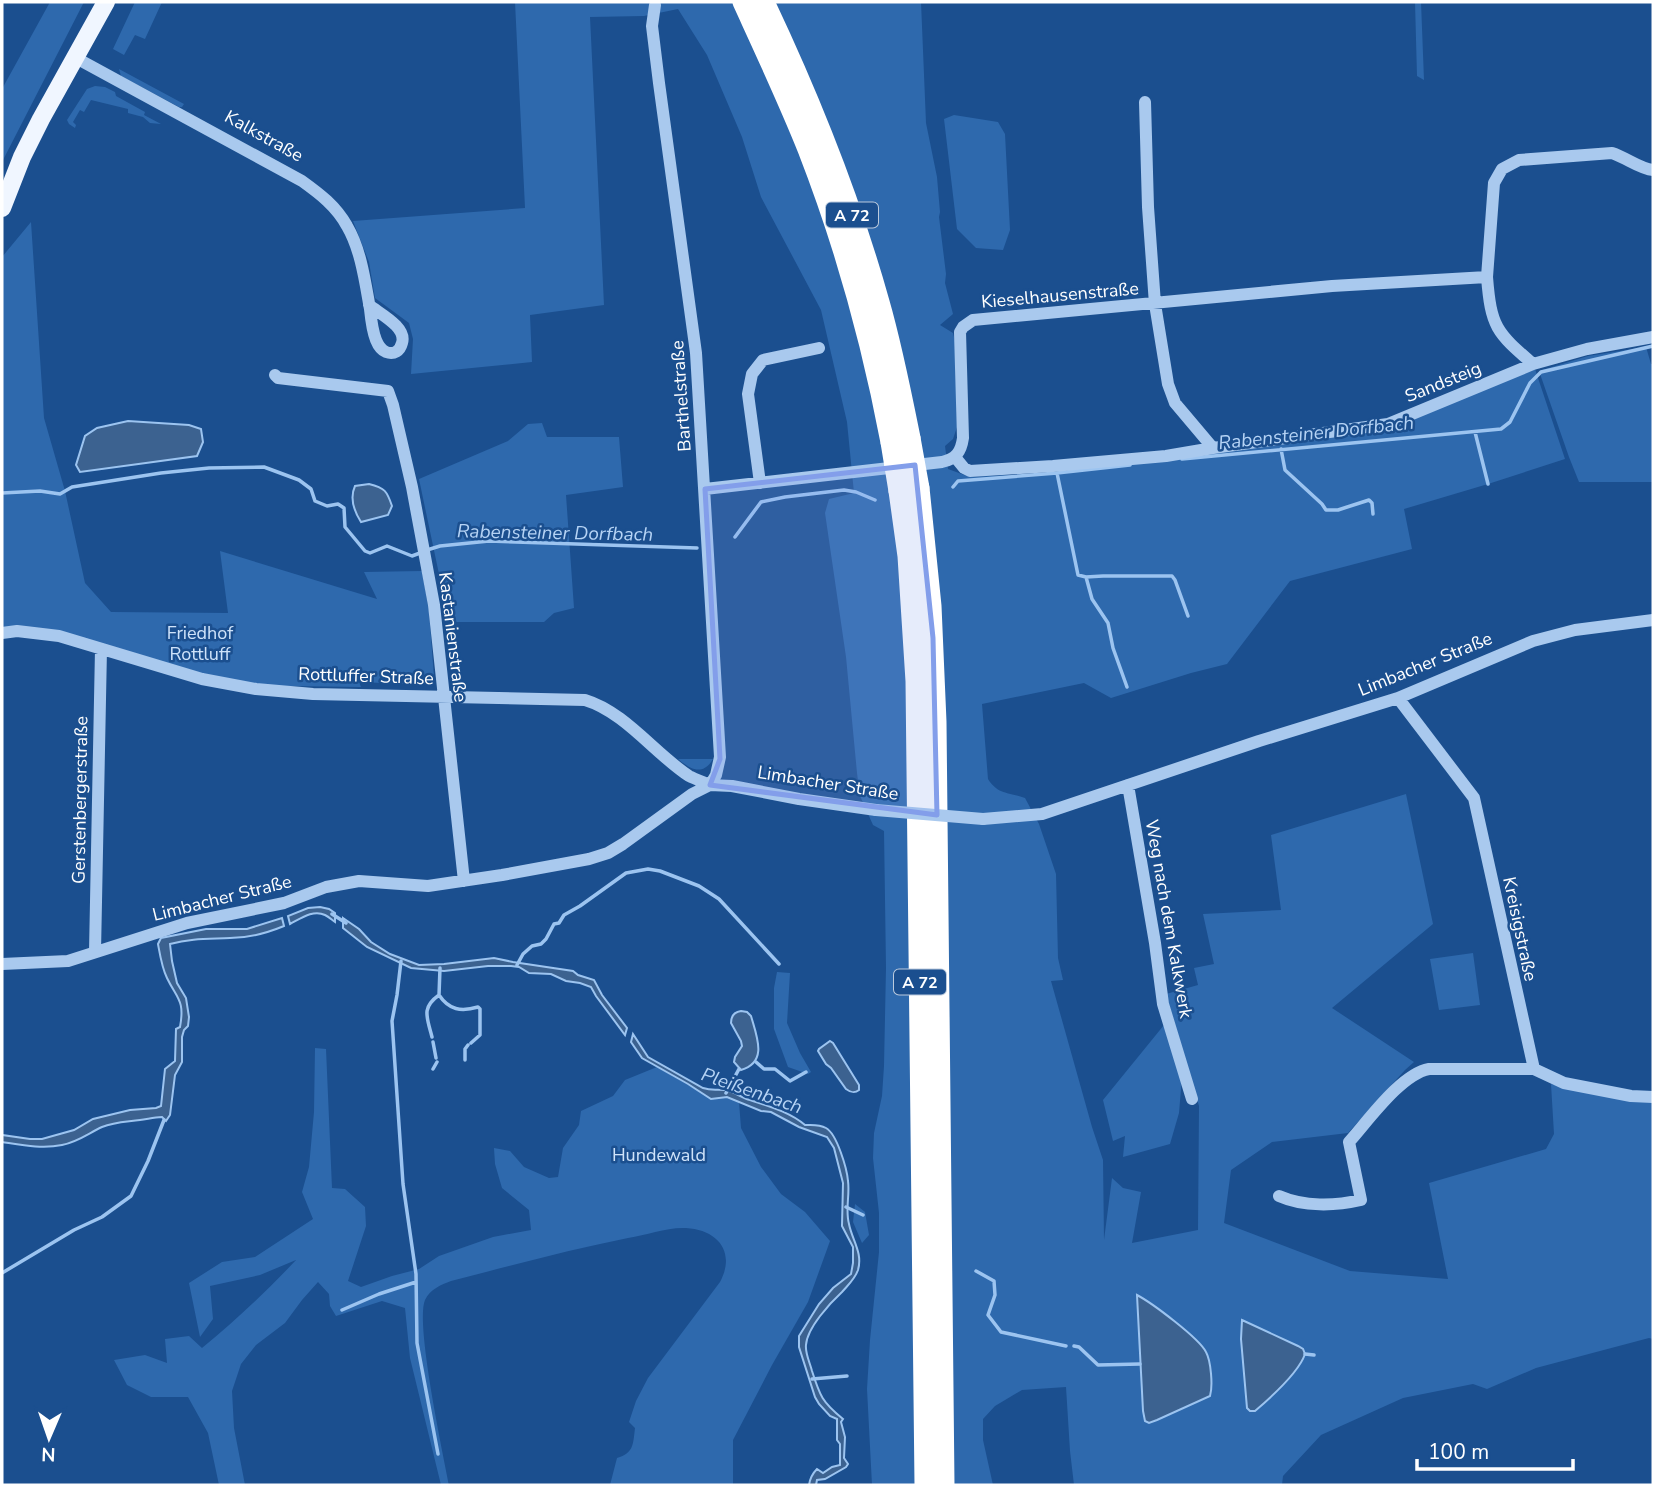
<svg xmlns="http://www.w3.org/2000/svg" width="1655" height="1487" viewBox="0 0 1655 1487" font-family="'Nunito Sans',sans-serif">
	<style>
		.green { fill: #2e69ad }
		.water { fill: #3c6290; stroke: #9cc4f0; stroke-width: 2 }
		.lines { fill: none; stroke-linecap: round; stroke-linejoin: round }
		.stream { stroke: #9cc4f0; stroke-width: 3.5 }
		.minor { stroke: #a9c9ee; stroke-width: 12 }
		.major { stroke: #f0f6ff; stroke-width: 18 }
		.highway { stroke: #fff; stroke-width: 21 }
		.minor-bridge { stroke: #a9c9ee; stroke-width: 12 }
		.highway-bridge { stroke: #fff; stroke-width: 21 }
		.marked { fill: #839eea; fill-opacity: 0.2; stroke: #839eea; stroke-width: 5; stroke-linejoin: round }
		.labels { text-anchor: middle; stroke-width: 5; stroke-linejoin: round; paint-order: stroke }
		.shield { fill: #1b4f8f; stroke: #bbcadd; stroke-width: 2 }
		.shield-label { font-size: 16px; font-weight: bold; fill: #fff }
		.street-label { font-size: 18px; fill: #fff; stroke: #1b4f8f }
		.park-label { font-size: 18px; fill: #cfe3fa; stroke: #1b4f8f }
		.water-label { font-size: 19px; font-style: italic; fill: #b5d3f5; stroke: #1b4f8f }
	</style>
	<rect width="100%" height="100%" fill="#1b4f8f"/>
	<path class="green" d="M50,2H84L2,162V89Z
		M135,2H162L145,39L135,35L124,55L113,49Z
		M515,2H921L926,123L937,177L940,212L939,217L946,274L945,283L953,314L940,325L953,333L955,341L957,427L953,439L945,446L948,469L970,477L1057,473L1393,425L1535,369L1565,459L1488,484L1404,509L1412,549L1290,581L1227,664L1191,673L1111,698L1084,683L982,704L988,779C998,795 1009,792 1025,798L1039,824L1056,874L1058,958L1063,980L1051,981L1092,1127L1103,1160L1104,1240L1112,1178L1123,1188L1141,1192L1132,1243L1198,1230L1199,1106L1166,994L1198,985L1194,968L1214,964L1203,914L1281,910L1271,835L1406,794L1433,924L1332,1008L1414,1062L1405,1070L1348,1133L1272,1142L1231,1170L1224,1223L1350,1271L1448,1279L1429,1183L1546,1149L1554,1134L1551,1084L1563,1087L1653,1100V1339L1649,1338L1536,1368L1487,1389L1473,1384L1403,1398L1321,1435L1283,1476L1282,1485H1074L1070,1451L1066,1387L1022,1390L995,1406L983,1419V1440L993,1485H872L867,1389L870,1340L879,1252V1213L873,1158L874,1133L882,1096L884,1066L886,968L884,831L873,825L860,796L857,773L846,657L825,513L829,499L854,493L847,422L821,310L761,197L742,137L707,55L678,9L644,16L590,17L604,305L530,315L532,362L411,374L413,339L409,323L375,298L369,262L353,221L525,208Z
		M1415,2H1421L1424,80L1417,76Z
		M119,69L184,104L182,107H179L121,76Z
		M95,86L105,87L115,92L116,96L145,112L144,115L161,124L150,123L143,117L128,113V109L91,100L84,112L80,110L73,122L76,125L75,128L69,124L67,120L87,89Z
		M954,115L998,122L1005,134L1010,230L1003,250L976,248L957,229L944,119Z
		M31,222L44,418L65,491L85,583L111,612L228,613L220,551L377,599L364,572L422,571L429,611L434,677L429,685L359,682L361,687L287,686L254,691L41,629L2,628V257Z
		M1646,347L1651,364H1653V482H1579L1569,457L1539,371L1588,356Z
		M542,423L547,437H619L623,487L566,495L574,608L554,613L544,622H444L439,574L419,479L508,441L528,424Z
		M678,759H713C703,776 691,770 678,759Z
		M1473,953L1480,1005L1439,1010L1430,959Z
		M777,972L790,973L787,1023L800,1053L811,1072L808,1074L788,1067L774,1029V988Z
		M1164,1025L1182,1077L1179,1113L1170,1144L1123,1157L1125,1136L1113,1141L1103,1100Z
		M315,1048L326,1049L332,1188L345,1189L365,1207L366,1226L348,1281L361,1287L392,1276L419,1269L439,1256L493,1237L531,1230L529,1210L502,1188L495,1164L494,1148L510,1151L524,1167L549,1178L558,1177L563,1148L579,1125L581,1111L613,1096L625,1080L657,1067L700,1092L727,1097L739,1102L741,1128L761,1167L781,1194L805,1212L830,1241L808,1302L772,1365L733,1440V1485H610L617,1458C634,1453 633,1444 635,1428L629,1422L636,1401L648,1378L720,1282C736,1252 718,1230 686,1228C667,1227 647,1235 628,1238C568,1250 510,1266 451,1281C441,1285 430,1289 425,1300C415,1323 443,1453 449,1485H441L410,1358L405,1308L382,1301L336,1316L330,1306L329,1294L318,1282L302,1300L285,1323L256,1345L241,1364L232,1391L234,1428L245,1485H219L208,1433L188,1397H151L127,1385L114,1360L145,1355L167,1363L165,1339L189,1336L202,1348C235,1321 267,1291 296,1260L260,1275L210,1286L213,1319L200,1337L189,1283L222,1262L255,1257L313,1219L302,1192L309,1167L314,1112Z
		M855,1204L865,1212L869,1235L862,1243L853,1222Z"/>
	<path class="water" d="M128,421L189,425L201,429L203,442L197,456L80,472L76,465L85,436L97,428Z
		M369,484C385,488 387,491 392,506L388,515L361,522C354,511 349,499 355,486Z
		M320,907L329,909L335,913V922C332,920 329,917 325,915C313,909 300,919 290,924L288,916L308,908Z
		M282,918L284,926C267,933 249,938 230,938C209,939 191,938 170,944L172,961L177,983L186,998L189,1017L188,1026L184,1030L182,1037V1062L175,1075L170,1115L166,1121L162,1117C154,1117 148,1119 140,1120C127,1122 115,1122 102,1127C89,1133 78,1142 62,1145C42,1149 22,1145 2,1142V1135L30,1139H42L74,1130L93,1119L130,1110L156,1108L161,1106L165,1069L175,1061L176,1029L180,1027C185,1000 177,999 167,978C162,968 160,955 158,944L161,938L206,929H247Z
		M343,918L359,929L371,942L390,954L419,965L444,964L494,958L513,962L573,971L578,975L594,980L602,995L627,1028L625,1035L596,996L591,987L580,983L566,981L551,974L529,973L519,967L511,966H488L444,971L411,968L367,947L343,928Z
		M741,1011L747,1012L751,1016C757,1037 768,1062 741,1070L734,1062L735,1057L742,1046L741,1041L731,1023C731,1016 734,1012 741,1011Z
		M633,1034L648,1057L703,1088C712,1091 716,1089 725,1090C733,1091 742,1098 750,1100C768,1106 790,1112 805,1125C812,1125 819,1124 826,1128C837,1134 847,1169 848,1181C850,1195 845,1210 849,1224C852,1240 863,1253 858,1270C855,1279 848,1285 842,1292C830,1303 807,1328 806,1345C805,1353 810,1363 812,1371C820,1396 822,1402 843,1419L841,1422L845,1437L844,1458L848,1464L846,1467L825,1479L817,1480L816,1485H809C810,1478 812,1474 817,1469L823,1473L832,1467L840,1465V1444L837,1440V1419L830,1416L819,1404L815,1397L799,1347V1336L819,1304L833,1288L851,1274L853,1263V1247L842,1226L843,1183L834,1148L827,1137L799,1127L771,1112L761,1111L727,1097L711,1099L688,1084L642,1058L631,1042Z
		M830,1041L833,1043L859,1085V1090C854,1094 850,1092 846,1089L831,1068L826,1064L818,1051L819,1049Z
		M1137,1295C1152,1303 1199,1338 1206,1352C1211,1361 1213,1386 1210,1396L1157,1420L1149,1423L1145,1421L1143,1411Z
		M1242,1320L1298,1346L1303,1349L1305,1354C1299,1372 1269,1399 1255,1411H1250L1247,1408L1241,1339Z"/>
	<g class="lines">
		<path class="stream" d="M1475,432L1488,484
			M1281,449L1285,470L1322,504L1326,510H1338L1369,500L1372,503L1373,514
			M1182,459L1501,429L1510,422L1530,383L1541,372L1653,346
			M1057,473L1078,575L1086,577L1103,576H1172L1175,580L1188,616
			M953,487L958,481L1057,473L1130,465
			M2,493L40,491L60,494L72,487L161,473L209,468L264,467L299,480L311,489L315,501L327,506L338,504L344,508L345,527L365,551L370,553L387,546L412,556L420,553
			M735,537L761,502L785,497L844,490L856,492L875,500
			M427,550L440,546L489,541L697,548
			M1086,577L1092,599L1108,623L1113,648L1127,687
			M332,914L346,923
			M401,961L397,995L392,1021L403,1184L416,1274L417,1343L438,1454
			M517,965L523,954L532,946L541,944L546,939L554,924L559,923L564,915L580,906L626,873L648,869L660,871L699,886L719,899L779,964
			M439,995C449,1010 461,1012 478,1007L480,1009V1035L471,1043
			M432,1037C427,1017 421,1008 439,995L440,968
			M433,1042L436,1058
			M465,1060V1049L468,1045
			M756,1062L764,1069H775L790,1081L806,1072
			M433,1069L437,1062
			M726,1093L739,1069
			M846,1207L863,1215
			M976,1271L994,1281L995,1295L988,1315L1001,1332L1066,1346
			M2,1273L74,1230L102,1217L131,1196L148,1161L164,1120
			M342,1310L379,1294L416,1282
			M1074,1346L1079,1347L1098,1365L1140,1364
			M1305,1354L1314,1355
			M812,1379L847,1376"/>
		<path class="minor" d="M655,5L652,26L659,83L696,353L720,757L716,775L710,785
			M76,58L302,181C320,194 336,206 347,226C361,250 365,281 370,309C371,319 372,330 376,340C378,345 381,350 386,352C394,355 400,351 402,343C407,327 380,314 369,305
			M1145,102L1148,207L1155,304L1168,384L1175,403L1213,448
			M1487,277C1491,327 1496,332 1533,364
			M275,375L278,378L388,391L393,405L412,487L434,605L464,881
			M955,457L964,468L970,471L1053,466L1166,456L1213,448L1388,424L1533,364L1587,349L1653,337
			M760,483L748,394L752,374L763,360L819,348
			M705,489L942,462C956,459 961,452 963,438L960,332L963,327L973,320L1332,286L1487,277L1494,183L1502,169L1519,160L1612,153C1627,158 1640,169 1653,170
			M2,633L17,631L59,636L202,679L256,689L313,694L585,700C625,712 655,754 689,776C695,779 703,782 710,785
			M1398,698L1474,798L1534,1069
			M1128,785L1155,943L1163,1004L1192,1099
			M983,819L1042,814L1259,741L1398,698L1533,641L1575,630L1653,620
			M95,952L101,649
			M2,964L68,961L187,923L284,903L326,887L359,881L428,886L502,875L589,859L608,853L623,844L692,794L710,785L732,786L799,799L876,810
			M1279,1196C1304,1207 1335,1206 1361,1200L1349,1142C1368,1121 1401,1074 1429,1069H1534L1564,1083L1631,1096L1653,1097"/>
		<path class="major" d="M2,208L22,157L41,119L106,2"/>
		<path class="highway" d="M743,2C765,50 788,99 808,149C845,244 872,342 891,442
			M764,2C810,99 850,199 879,302C892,347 901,393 910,438
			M919,488L931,606L936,722L944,1485
			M899,491L908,556L916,681L925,1485"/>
		<path class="minor-bridge" d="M876,810L983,819"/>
		<path class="highway-bridge" d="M910,438L919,488
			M891,442L899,491"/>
	</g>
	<path class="marked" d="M915,465L933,638L937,815L710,785L720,759L705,489Z"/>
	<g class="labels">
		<g class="shield">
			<rect x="826" y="202.5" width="52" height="25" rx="5"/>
			<rect x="894" y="969.5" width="52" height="25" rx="5"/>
		</g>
		<g class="shield-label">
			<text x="852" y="221">A 72</text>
			<text x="920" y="988">A 72</text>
		</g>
		<g class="street-label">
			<text transform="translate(264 136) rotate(29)" y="6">Kalkstraße</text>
			<text transform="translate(1060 295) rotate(-5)" y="6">Kieselhausenstraße</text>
			<text transform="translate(1443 382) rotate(-22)" y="6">Sandsteig</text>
			<text transform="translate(681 396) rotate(-94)" y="6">Barthelstraße</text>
			<text transform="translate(453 637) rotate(83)" y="6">Kastanienstraße</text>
			<text transform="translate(1425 664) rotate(-22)" y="6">Limbacher Straße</text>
			<text transform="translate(366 676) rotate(2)" y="6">Rottluffer Straße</text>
			<text transform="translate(828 783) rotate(9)" y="6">Limbacher Straße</text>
			<text transform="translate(80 800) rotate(-89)" y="6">Gerstenbergerstraße</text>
			<text transform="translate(222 898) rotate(-14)" y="6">Limbacher Straße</text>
			<text transform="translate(1169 919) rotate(80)" y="6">Weg nach dem Kalkwerk</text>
			<text transform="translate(1520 929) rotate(78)" y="6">Kreisigstraße</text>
		</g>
		<g class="park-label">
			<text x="200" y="639">Friedhof<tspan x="200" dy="21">Rottluff</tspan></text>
			<text x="659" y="1161">Hundewald</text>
		</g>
		<g class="water-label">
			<text transform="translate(1316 432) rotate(-6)" y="7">Rabensteiner Dorfbach</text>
			<text transform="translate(555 532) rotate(1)" y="7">Rabensteiner Dorfbach</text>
			<text transform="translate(752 1090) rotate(19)" y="7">Pleißenbach</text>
		</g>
	</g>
	<rect width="1655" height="1487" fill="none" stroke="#ffffff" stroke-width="7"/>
	<g transform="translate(49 1438) rotate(182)" stroke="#1b4f8f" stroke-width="5" paint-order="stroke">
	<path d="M0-5L12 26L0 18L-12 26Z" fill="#ffffff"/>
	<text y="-10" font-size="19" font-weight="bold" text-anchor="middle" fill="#ffffff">N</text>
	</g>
	<path d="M1417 1459v10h156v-10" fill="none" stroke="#ffffff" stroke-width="3.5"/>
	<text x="1428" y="1459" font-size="21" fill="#ffffff" stroke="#1b4f8f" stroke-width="5" paint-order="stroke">100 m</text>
</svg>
